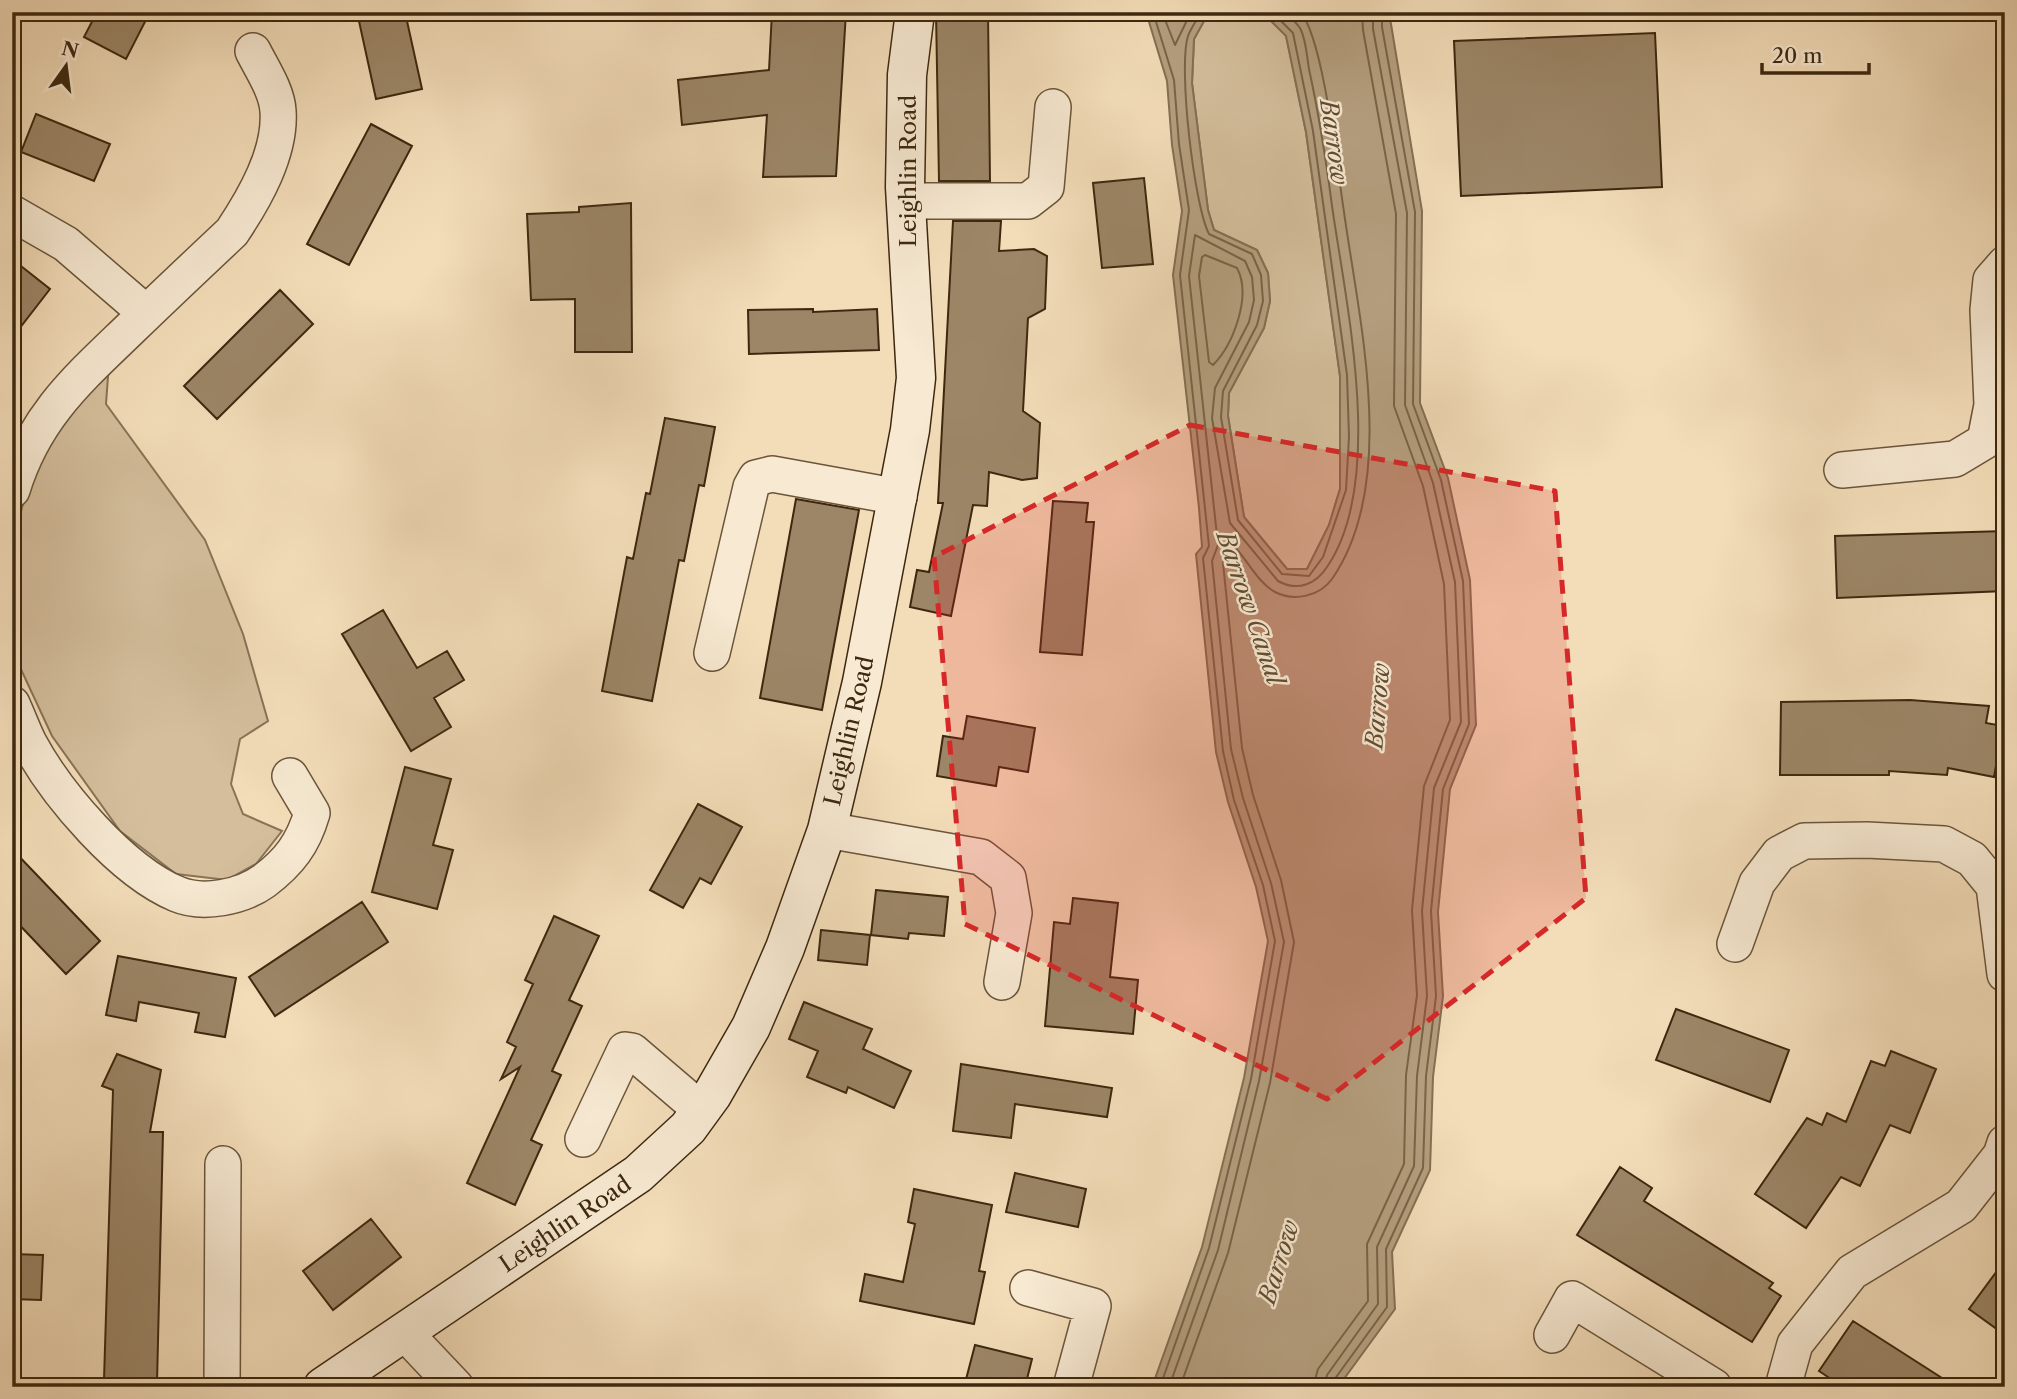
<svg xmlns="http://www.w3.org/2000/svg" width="2017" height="1399" viewBox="0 0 2017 1399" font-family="'Libre Caslon Text',serif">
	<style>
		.green { fill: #d4be9c; stroke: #887356; stroke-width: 2 }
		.water { fill: #b59f7f; stroke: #856f52; stroke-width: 2 }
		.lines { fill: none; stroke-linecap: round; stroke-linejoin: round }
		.shore { stroke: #796447; stroke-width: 2 }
		.building { fill: #9c8667; stroke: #3d280f; stroke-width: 2 }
		.street-casing { stroke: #6a553a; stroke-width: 38 }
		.secondary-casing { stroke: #3d280f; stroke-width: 41 }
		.street { stroke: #f7e9d2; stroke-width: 35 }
		.secondary { stroke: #f7e9d2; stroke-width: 38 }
		.marked { fill: #d62828; fill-opacity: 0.2; stroke: #d62828; stroke-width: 5; stroke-dasharray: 14 9; stroke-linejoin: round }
		.labels { text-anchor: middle; stroke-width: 5; stroke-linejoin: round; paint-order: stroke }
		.street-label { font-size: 23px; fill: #3d280f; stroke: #f7e9d2 }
		.water-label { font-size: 24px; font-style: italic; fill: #614c31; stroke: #f7e9d2 }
	</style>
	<rect width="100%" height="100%" fill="#f3ddb9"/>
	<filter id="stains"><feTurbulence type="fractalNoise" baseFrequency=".00286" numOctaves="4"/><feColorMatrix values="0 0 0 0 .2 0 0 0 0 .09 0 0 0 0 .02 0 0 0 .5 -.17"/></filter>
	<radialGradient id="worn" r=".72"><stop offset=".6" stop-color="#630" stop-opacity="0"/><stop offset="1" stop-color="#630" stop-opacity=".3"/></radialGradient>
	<path class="green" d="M1209,12H1262L1286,35L1306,132L1340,376V489L1329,525L1307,569H1287L1244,517L1228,416L1229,393L1264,328L1270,301L1268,273L1257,250L1214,230L1208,210L1192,83L1194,39Z
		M109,363L106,404L205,540L243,634L268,721L240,739L231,784L243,814L282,831L256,864L227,880L176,874L120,831L52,736L12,650V545L30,478L56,426Z"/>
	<path class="water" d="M1146,12H1209L1194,39L1192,83L1208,210L1214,230L1257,250L1268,273L1270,301L1264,328L1229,393L1228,416L1244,517L1287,569H1307L1329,525L1340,489V376L1306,132L1286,36L1262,12H1389L1422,211L1420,403L1448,478L1470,580L1476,725L1450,789L1438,912L1443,996L1433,1077L1430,1170L1392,1252L1395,1309L1338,1387H1152L1202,1247L1244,1078L1268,941L1256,887L1228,802L1216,752L1196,554L1202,547L1199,508L1173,275L1182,211L1172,145L1167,81Z"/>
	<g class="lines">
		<path class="shore" d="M1153,12L1174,80L1179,144L1189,210L1180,275L1209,546L1203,558L1223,751L1234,800L1263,885L1275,941L1251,1079L1209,1248L1160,1387
			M1162,12L1175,45L1191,12
			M1201,12C1197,20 1191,28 1188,36C1178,67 1194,205 1209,234L1252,254L1261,275L1263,301L1257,325L1223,391L1221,417L1238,520L1282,574L1309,576L1323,557L1346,490L1349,437L1347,375L1313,131L1293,33L1272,12
			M1205,255L1237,268C1252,296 1233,345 1213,365L1209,362L1199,276L1202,257Z
			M1169,1387L1218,1250L1259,1081L1284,942L1271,883L1243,798L1231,749L1212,561L1218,545L1189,276L1195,235L1245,261L1252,277L1254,300L1249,322L1215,388L1212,418L1230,523L1278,581C1298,592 1316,584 1327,567C1386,481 1346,304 1332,206C1326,160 1319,115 1309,69C1307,57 1306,39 1300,28C1296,22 1290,17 1285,12
			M1180,1387L1228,1253L1270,1083L1294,942L1281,880L1253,795L1242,748L1223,563L1229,547L1233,545C1247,559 1258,583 1275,592C1294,602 1320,596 1332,579C1399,482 1359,321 1344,212C1338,174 1323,35 1300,12
			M1313,1387L1318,1369L1368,1301L1367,1244L1404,1164L1406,1075L1417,995L1412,910L1424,786L1450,720L1444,584L1423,486L1394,406L1396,214L1363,30L1362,12
			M1324,1387L1327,1375L1378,1304L1377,1247L1414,1166L1417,1076L1427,996L1422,911L1434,788L1461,722L1455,582L1433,483L1405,405L1407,213L1373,29V12
			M1333,1387L1334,1380L1387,1307L1386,1249L1423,1168L1426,1076L1436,996L1431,911L1443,789L1469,724L1463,581L1441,480L1413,404L1415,212L1382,27V12"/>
	</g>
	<path class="building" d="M97,12H150L126,59L84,37Z
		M357,12H405L422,89L376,99Z
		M772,12H846L836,176L763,177L767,115L682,125L678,80L769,70Z
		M936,12H988L990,181H939Z
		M1655,33L1662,187L1461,196L1454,41Z
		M36,114L110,144L94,181L21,152Z
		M371,124L412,146L349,265L307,244Z
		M1144,178L1153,264L1102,268L1093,183Z
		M631,203L632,352H575V299L531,300L527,214L579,212V207Z
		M953,221H1001L999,251L1034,249L1047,256L1045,309L1028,318L1023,411L1040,423L1037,478L1022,480L989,472L987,506L973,505L951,616L910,607L917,570L929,572L943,503H938Z
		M12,259L50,289L12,338Z
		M280,290L313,324L217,419L184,386Z
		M813,309V312L877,309L879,350L749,354L748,310Z
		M665,418L715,427L704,486L699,485L684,561L679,560L652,701L602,691L627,557L633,559L646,493L650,494Z
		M796,499L859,510L822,710L760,698Z
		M1053,501L1088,503L1086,522H1094L1082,655L1040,652Z
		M2005,531V591L1837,598L1835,536Z
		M383,610L417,668L447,651L464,680L434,698L451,727L411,751L342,634Z
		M1910,700L1989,706L1986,723L2003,726L1994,777L1948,768L1947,775L1889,771V775H1780L1781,702Z
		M967,716L1035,728L1028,772L999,767L996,786L937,776L943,736L963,739Z
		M405,767L451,779L433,845L453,850L437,909L372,892Z
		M698,804L742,827L711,884L700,878L683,908L650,890Z
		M12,849L100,941L66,974L12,917Z
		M876,890L948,897L944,936L909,933L908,939L871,935Z
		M1073,898L1118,903L1110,977L1138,980L1133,1034L1045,1026L1054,922L1070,924Z
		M362,902L388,942L275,1016L249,977Z
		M554,916L599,936L569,1000L582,1006L552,1071L561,1075L531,1140L542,1145L515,1205L467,1183L520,1067L501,1079L516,1047L507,1042L533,984L525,980Z
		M821,930L870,935L867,965L818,960Z
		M118,956L236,978L225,1037L195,1032L199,1013L139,1002L136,1021L106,1015Z
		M804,1002L872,1029L863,1049L911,1071L894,1108L848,1087L846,1093L807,1077L818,1051L789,1039Z
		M1676,1009L1789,1050L1770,1102L1656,1060Z
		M1891,1051L1936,1069L1910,1133L1890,1125L1860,1186L1841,1177L1806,1228L1755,1194L1807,1118L1822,1125L1827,1113L1846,1122L1871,1061L1885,1066Z
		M117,1054L161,1070L150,1132H163L157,1383L104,1380L113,1090L102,1086Z
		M961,1064L1112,1088L1107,1117L1015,1104L1011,1138L953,1131Z
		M1620,1167L1652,1188L1644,1201L1773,1283L1769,1288L1781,1296L1752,1342L1577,1235Z
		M1015,1173L1086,1189L1078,1227L1006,1212Z
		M914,1189L992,1205L979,1271L985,1272L974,1324L860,1301L865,1274L903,1282L915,1224L908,1222Z
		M371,1219L401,1257L333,1310L303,1271Z
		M12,1254L43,1255L41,1300L12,1299Z
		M2005,1260V1335L1969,1309Z
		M1853,1321L1956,1387H1843L1819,1371Z
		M975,1345L1032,1359L1025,1387H964Z"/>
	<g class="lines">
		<g class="street-casing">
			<path id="street" d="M906,201H1028L1046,187L1053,107
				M12,213L66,244L146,313
				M1842,470L1955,459L1985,441L1992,405L1988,310L1991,280L2005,264
				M12,490C34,417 78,379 131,328C164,296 198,264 232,232C254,199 281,153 278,111C277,91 262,69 253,51
				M712,653L751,487L756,478L772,474L899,497
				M12,704C18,717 23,731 29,743C57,795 122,871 177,894C203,905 242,897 264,881C289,862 303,844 312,813L290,776
				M827,830L981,857L1008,878L1014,913L1002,982
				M1735,944L1757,883L1779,854L1804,841L1867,840L1944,844L1972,859L1994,886L2005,974
				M583,1139L625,1050L632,1051L701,1110
				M1028,1288L1093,1306L1071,1387
				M404,1332L456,1387
				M1552,1335L1572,1299L1714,1387
				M222,1387L223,1164
				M1783,1387L1795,1344L1852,1272L1961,1206L2001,1155L2005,1143"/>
		</g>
		<g class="secondary-casing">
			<path id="secondary" d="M323,1387L638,1174L688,1128L712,1095L751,1027L785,948L827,830L862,682L910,430L916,378L905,187L907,75L915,12"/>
		</g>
		<use href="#street" class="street"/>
		<use href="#secondary" class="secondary"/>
	</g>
	<path class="marked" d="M1190,425L1555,491L1586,898L1327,1099L965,924L934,557Z"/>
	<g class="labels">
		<g class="street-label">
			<text transform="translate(908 171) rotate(-90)" y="8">Leighlin Road</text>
			<text transform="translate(849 731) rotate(-77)" y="8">Leighlin Road</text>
			<text transform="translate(565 1224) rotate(-34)" y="8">Leighlin Road</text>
		</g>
		<g class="water-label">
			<text transform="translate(1334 142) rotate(82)" y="8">Barrow</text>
			<text transform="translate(1250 608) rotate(71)" y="8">Barrow Canal</text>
			<text transform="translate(1378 706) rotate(-85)" y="8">Barrow</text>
			<text transform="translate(1279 1262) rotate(-73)" y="8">Barrow</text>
		</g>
	</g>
	<rect width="2017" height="1399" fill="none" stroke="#f3ddb9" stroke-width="42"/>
	<rect x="14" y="14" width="1989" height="1371" fill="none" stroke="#3d280f" stroke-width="3.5"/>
	<rect x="21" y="21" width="1975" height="1357" fill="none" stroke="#3d280f" stroke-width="2"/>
	<g transform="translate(66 66) rotate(14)" stroke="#f7e9d2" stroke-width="5" paint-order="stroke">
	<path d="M0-5L12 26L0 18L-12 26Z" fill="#3d280f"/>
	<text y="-10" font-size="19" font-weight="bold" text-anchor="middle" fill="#3d280f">N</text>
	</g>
	<path d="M1762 63v10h107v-10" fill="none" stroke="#3d280f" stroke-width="3.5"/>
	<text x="1772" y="63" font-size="21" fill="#3d280f" stroke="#f7e9d2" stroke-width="5" paint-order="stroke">20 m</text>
	<rect width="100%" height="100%" filter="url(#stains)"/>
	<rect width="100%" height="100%" fill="url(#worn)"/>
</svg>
